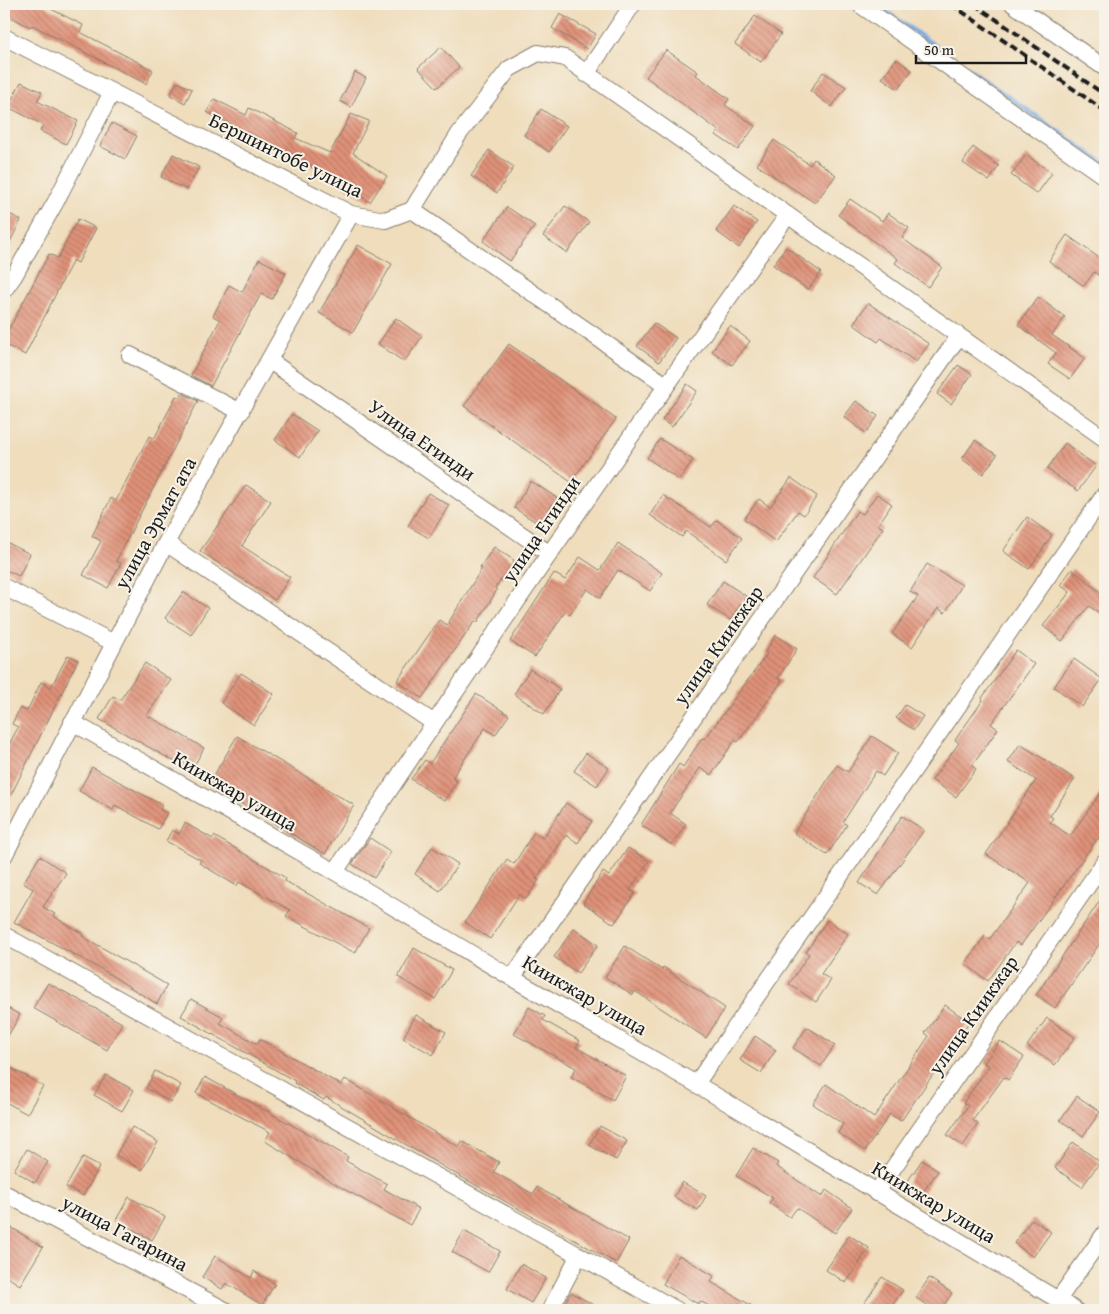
<svg xmlns="http://www.w3.org/2000/svg" width="1109" height="1314" viewBox="0 0 1109 1314" font-family="'Gentium Book Plus',serif">
	<style>
		.lines { fill: none; stroke-linecap: round; stroke-linejoin: round }
		.stream { stroke: #7aade6; stroke-width: 4.5 }
		.building { fill: url(#building-back-hatch) }
		.minor-casing { stroke: #867c6c; stroke-width: 18 }
		.minor { stroke: #fff; stroke-width: 16 }
		.rail { stroke: #1c1c1c; stroke-width: 4; stroke-dasharray: 8 4; stroke-linecap: butt }
		.labels { text-anchor: middle; stroke-width: 4; stroke-linejoin: round; paint-order: stroke }
		.street-label { font-size: 20px; fill: #1c1c1c; stroke: #f7f3e8 }
	</style>
	<defs>
		<pattern id="building-back-hatch" width="6" height="6" patternUnits="userSpaceOnUse" patternTransform="scale(1.25)"><rect width="6" height="6" fill="#e09279"/><path d="M-1 5l2 2M0 0l6 6M5-1l2 2" fill="none" stroke="#b57662"/></pattern>
	</defs>
	<rect width="100%" height="100%" fill="#f7f3e8"/>
	<filter id="ink" filterUnits="userSpaceOnUse"><feTurbulence type="fractalNoise" baseFrequency=".02" numOctaves="2"/><feDisplacementMap in="SourceGraphic" scale="10" xChannelSelector="R" yChannelSelector="G"/><feConvolveMatrix kernelMatrix="1 2 1 2 8 2 1 2 1" color-interpolation-filters="sRGB"/></filter>
	<filter id="wash" filterUnits="userSpaceOnUse"><feTurbulence type="fractalNoise" baseFrequency=".0096" numOctaves="4" result="noise"/><feDisplacementMap in="SourceGraphic" scale="20" xChannelSelector="R" yChannelSelector="G"/><feGaussianBlur stdDeviation="1.12" result="paint"/><feColorMatrix in="noise" values="0 0 0 0 0 0 0 0 0 0 0 0 0 0 0 0 0 1.4 0 .05"/><feComposite in="paint" operator="in"/></filter>
	<g filter="url(#wash)">
		<rect width="100%" height="100%" fill="#efddbc"/>
		<g class="lines">
			<path class="stream" d="M875,4L1105,164"/>
		</g>
		<g id="blocks">
			<path class="building" d="M4,4H41L83,25L80,32L153,70L146,84L32,25L30,27L9,16L10,13L4,9Z
				M560,14L596,34L587,49L552,28Z
				M755,16L781,34L761,62L735,44Z
				M441,47L459,67L437,88L418,68Z
				M666,50L698,72L696,75L729,99L725,105L755,126L738,150L716,135L719,131L646,77Z
				M896,59L912,70L898,89L882,78Z
				M355,72L366,78L351,107L340,101Z
				M823,72L846,87L832,107L810,91Z
				M21,82L42,92L37,101L78,121L66,144L40,131L43,125L8,107Z
				M177,82L192,89L185,103L170,95Z
				M214,99L246,115L249,108L298,133L295,138L330,153L351,114L369,121L353,153L387,176L370,202L344,186L346,183L207,112Z
				M541,109L567,126L549,152L524,135Z
				M112,123L137,136L125,159L100,146Z
				M774,140L810,165L814,159L836,175L815,203L757,165Z
				M973,147L999,166L989,181L963,163Z
				M489,150L514,167L497,193L471,176Z
				M173,154L199,167L187,190L161,177Z
				M1026,155L1052,173L1037,194L1011,175Z
				M850,199L882,221L888,213L909,228L902,238L942,267L928,287L895,263L898,259L838,215Z
				M565,206L589,222L567,253L543,236Z
				M734,206L757,222L739,248L716,231Z
				M507,207L535,226L510,261L483,241Z
				M4,211L21,220L4,254Z
				M78,219L96,228L78,263L73,260L25,355L4,344V338L49,254L58,258Z
				M1067,235L1105,262V280L1094,272L1084,286L1049,261Z
				M358,245L392,264L353,332L319,313Z
				M786,247L821,272L808,290L773,265Z
				M259,259L286,273L272,299L261,294L211,386L191,375L220,320L213,316L229,285L242,292Z
				M1038,297L1065,317L1052,335L1085,358L1070,379L1048,364L1056,353L1018,325Z
				M868,303L929,344L916,362L881,338L878,342L853,324Z
				M396,318L422,337L404,362L378,344Z
				M654,323L676,338L659,362L637,346Z
				M730,326L750,341L732,365L712,351Z
				M509,344L616,419L571,482L464,406Z
				M958,365L972,374L951,404L937,394Z
				M687,384L697,391L672,427L662,420Z
				M182,393L198,401L116,561L121,563L108,588L83,575L101,541L92,536L111,498L116,501L149,436L154,439L176,396L180,398Z
				M856,401L878,416L866,433L844,417Z
				M292,414L318,431L300,457L275,440Z
				M660,439L693,460L679,480L647,458Z
				M975,440L997,455L983,474L962,459Z
				M1065,443L1096,466L1078,491L1047,469Z
				M791,478L817,496L804,515L798,511L776,542L744,519L759,499L770,507Z
				M531,481L557,498L539,524L514,508Z
				M246,485L271,501L242,546L290,577L275,600L200,551Z
				M428,493L449,505L429,538L408,526Z
				M877,494L892,504L878,525L883,528L837,594L813,578L857,511L863,514Z
				M663,495L711,527L717,520L742,538L726,560L686,531L682,537L650,515Z
				M1027,517L1052,535L1029,569L1003,551Z
				M8,543L30,554L19,576L4,569V550Z
				M618,543L662,573L650,591L618,570L600,598L587,589L570,615L565,612L535,657L510,641L554,573L565,580L580,557L600,570Z
				M494,547L515,561L495,588L497,590L477,623L475,621L422,698L397,681L439,620L447,625L482,568L480,567Z
				M927,564L962,585L945,613L938,608L912,647L892,634L918,596L910,592Z
				M1072,569L1105,596V617L1089,606L1062,641L1043,626L1070,592L1060,585Z
				M723,581L746,596L730,620L707,605Z
				M183,592L208,608L191,635L165,618Z
				M776,635L797,649L778,678L782,681L738,742L735,740L711,775L700,768L670,813L686,824L672,845L641,825L679,764L683,767L702,738L705,739L767,654L765,652Z
				M1016,650L1034,664L991,724L998,729L972,766L976,769L956,797L932,780L959,743L955,740L983,700L982,698Z
				M68,655L78,660L4,809V755L18,727L12,724L20,708L27,711L41,682L51,687Z
				M1074,659L1102,679L1082,707L1054,687Z
				M145,663L171,680L147,715L204,748L191,771L99,719L113,696L120,700Z
				M530,669L560,689L544,714L514,694Z
				M241,673L274,694L254,725L221,703Z
				M476,694L509,715L495,735L485,728L452,778L457,781L444,801L411,779L425,760L430,763Z
				M905,705L923,716L914,730L896,718Z
				M237,736L354,805L325,854L209,784Z
				M872,736L898,753L883,776L876,771L843,822L847,825L827,855L794,833L837,765L848,772Z
				M1020,744L1075,779L1050,816L1053,818L1050,822L1070,836L1105,787V844L1098,838L1021,945L1016,942L988,981L965,964L985,936L989,940L1030,883L986,854L1036,780L1008,762Z
				M586,753L609,768L597,786L574,771Z
				M92,767L162,805L160,809L167,813L158,829L115,805L113,810L79,791Z
				M566,803L592,821L578,843L566,835L536,879L539,880L526,899L519,895L490,939L465,922L507,859L514,864L534,832L543,838Z
				M902,816L924,830L878,895L859,883Z
				M185,823L213,839L214,836L286,878L285,881L369,928L355,953L286,916L290,910L239,882L237,886L199,863L201,860L166,841L172,830L179,834Z
				M370,838L391,852L374,878L352,864Z
				M432,847L458,864L440,891L415,874Z
				M628,848L649,861L630,890L635,893L614,924L583,903L603,872L609,876Z
				M40,856L66,873L43,907L55,914L53,916L83,934L82,936L167,985L157,1004L101,969L14,922L33,889L23,883Z
				M1105,893V936L1055,1008L1036,995Z
				M827,920L848,934L821,974L831,980L816,1002L789,984L809,954L806,952Z
				M574,928L598,945L578,973L554,957Z
				M625,946L662,970L663,967L725,1008L706,1038L635,991L633,995L605,977Z
				M414,948L452,970L435,999L398,977Z
				M48,983L122,1023L107,1050L33,1008Z
				M191,999L223,1017L220,1023L257,1044L260,1039L341,1085L345,1079L459,1147L462,1141L499,1162L494,1172L533,1194L537,1187L629,1240L616,1263L447,1169L326,1097L324,1100L294,1083L295,1081L181,1016Z
				M945,1005L969,1022L901,1121L890,1114L865,1151L838,1133L843,1124L813,1104L826,1084L874,1118L929,1036L925,1033Z
				M4,1006L20,1015L4,1043Z
				M529,1007L545,1016L543,1020L580,1041L576,1047L626,1076L613,1100L571,1077L576,1068L514,1034Z
				M416,1015L446,1032L433,1055L403,1038Z
				M1047,1018L1075,1037L1055,1065L1027,1046Z
				M807,1027L835,1045L821,1066L793,1048Z
				M755,1036L776,1050L761,1073L740,1060Z
				M1000,1041L1024,1057L1008,1080L1004,1077L973,1120L978,1124L963,1146L947,1135L968,1106L963,1103L989,1066L984,1063Z
				M4,1064L43,1086L27,1114L4,1101Z
				M155,1071L181,1085L171,1102L146,1088Z
				M106,1075L134,1090L122,1111L94,1095Z
				M205,1077L310,1135L348,1157L346,1161L387,1184L384,1189L419,1209L410,1225L342,1188L265,1141L270,1132L196,1093Z
				M1077,1096L1100,1112L1083,1136L1060,1120Z
				M600,1126L627,1141L616,1160L589,1145Z
				M132,1127L158,1142L142,1170L116,1155Z
				M1073,1142L1100,1162L1082,1187L1055,1168Z
				M753,1148L778,1163L776,1166L822,1197L826,1190L852,1208L835,1233L797,1208L790,1217L769,1203L773,1198L736,1176Z
				M27,1149L48,1162L35,1183L14,1170Z
				M83,1157L100,1166L83,1196L66,1187Z
				M922,1160L938,1171L922,1193L907,1182Z
				M682,1182L706,1196L698,1210L674,1197Z
				M129,1197L165,1217L152,1240L116,1220Z
				M1032,1219L1051,1232L1033,1257L1014,1243Z
				M4,1223L43,1247L20,1285L4,1275Z
				M464,1231L500,1251L488,1272L452,1252Z
				M849,1235L869,1248L846,1283L826,1270Z
				M679,1255L714,1276L711,1282L759,1310H716L700,1301L698,1304L663,1284Z
				M215,1256L251,1278L254,1271L275,1284L262,1305L226,1283L222,1289L202,1277Z
				M521,1264L546,1278L531,1303L507,1289Z
				M882,1277L903,1290L889,1310H871L863,1305Z
				M929,1278L952,1293L941,1310H935L916,1298Z
				M571,1292L602,1310H561Z"/>
		</g>
	</g>
	<g filter="url(#ink)">
		<use href="#blocks" fill-opacity="0" stroke="#867c6c" stroke-width="1"/>
		<g class="lines">
			<g class="minor-casing">
				<path id="minor" d="M859,4L1105,177
					M1013,4L1105,68
					M4,37L351,214L385,220L412,210L666,385
					M586,74L633,4
					M412,210L459,134L509,69L538,53L565,58L1105,439
					M4,290L14,276L55,203L112,92
					M130,355L241,412
					M270,361L550,554
					M166,543L434,723
					M4,587L114,643
					M72,722L335,872L512,978L696,1084L1075,1310
					M4,856L166,543L351,214
					M335,872C482,650 632,431 788,215
					M4,935L677,1310
					M512,978L959,336
					M696,1084L1105,494
					M4,1193L225,1310
					M876,1193L1105,861
					M1058,1300L1105,1233
					M550,1310L579,1255"/>
			</g>
			<use href="#minor" class="minor"/>
			<path class="rail" d="M951,4L1105,111
				M974,4L1105,95"/>
		</g>
	</g>
	<g class="labels">
		<g class="street-label">
			<text transform="translate(286 155) rotate(26)" y="7">Бершинтобе улица</text>
			<text transform="translate(422 440) rotate(35)" y="7">Улица Егинди</text>
			<text transform="translate(155 523) rotate(-61)" y="7">улица Эрмат ата</text>
			<text transform="translate(541 529) rotate(-56)" y="7">улица Егинди</text>
			<text transform="translate(718 645) rotate(-55)" y="7">улица Киикжар</text>
			<text transform="translate(235 791) rotate(30)" y="7">Киикжар улица</text>
			<text transform="translate(585 995) rotate(30)" y="7">Киикжар улица</text>
			<text transform="translate(973 1015) rotate(-55)" y="7">улица Киикжар</text>
			<text transform="translate(934 1202) rotate(31)" y="7">Киикжар улица</text>
			<text transform="translate(125 1233) rotate(28)" y="7">улица Гагарина</text>
		</g>
	</g>
	<rect width="1109" height="1314" fill="none" stroke="#f7f3e8" stroke-width="20"/>
	<path d="M916 55v8h110v-8" fill="none" stroke="#1c1c1c" stroke-width="2.5"/>
	<text x="924" y="55" font-size="15" fill="#1c1c1c" stroke="#f7f3e8" stroke-width="4" paint-order="stroke">50 m</text>
</svg>
